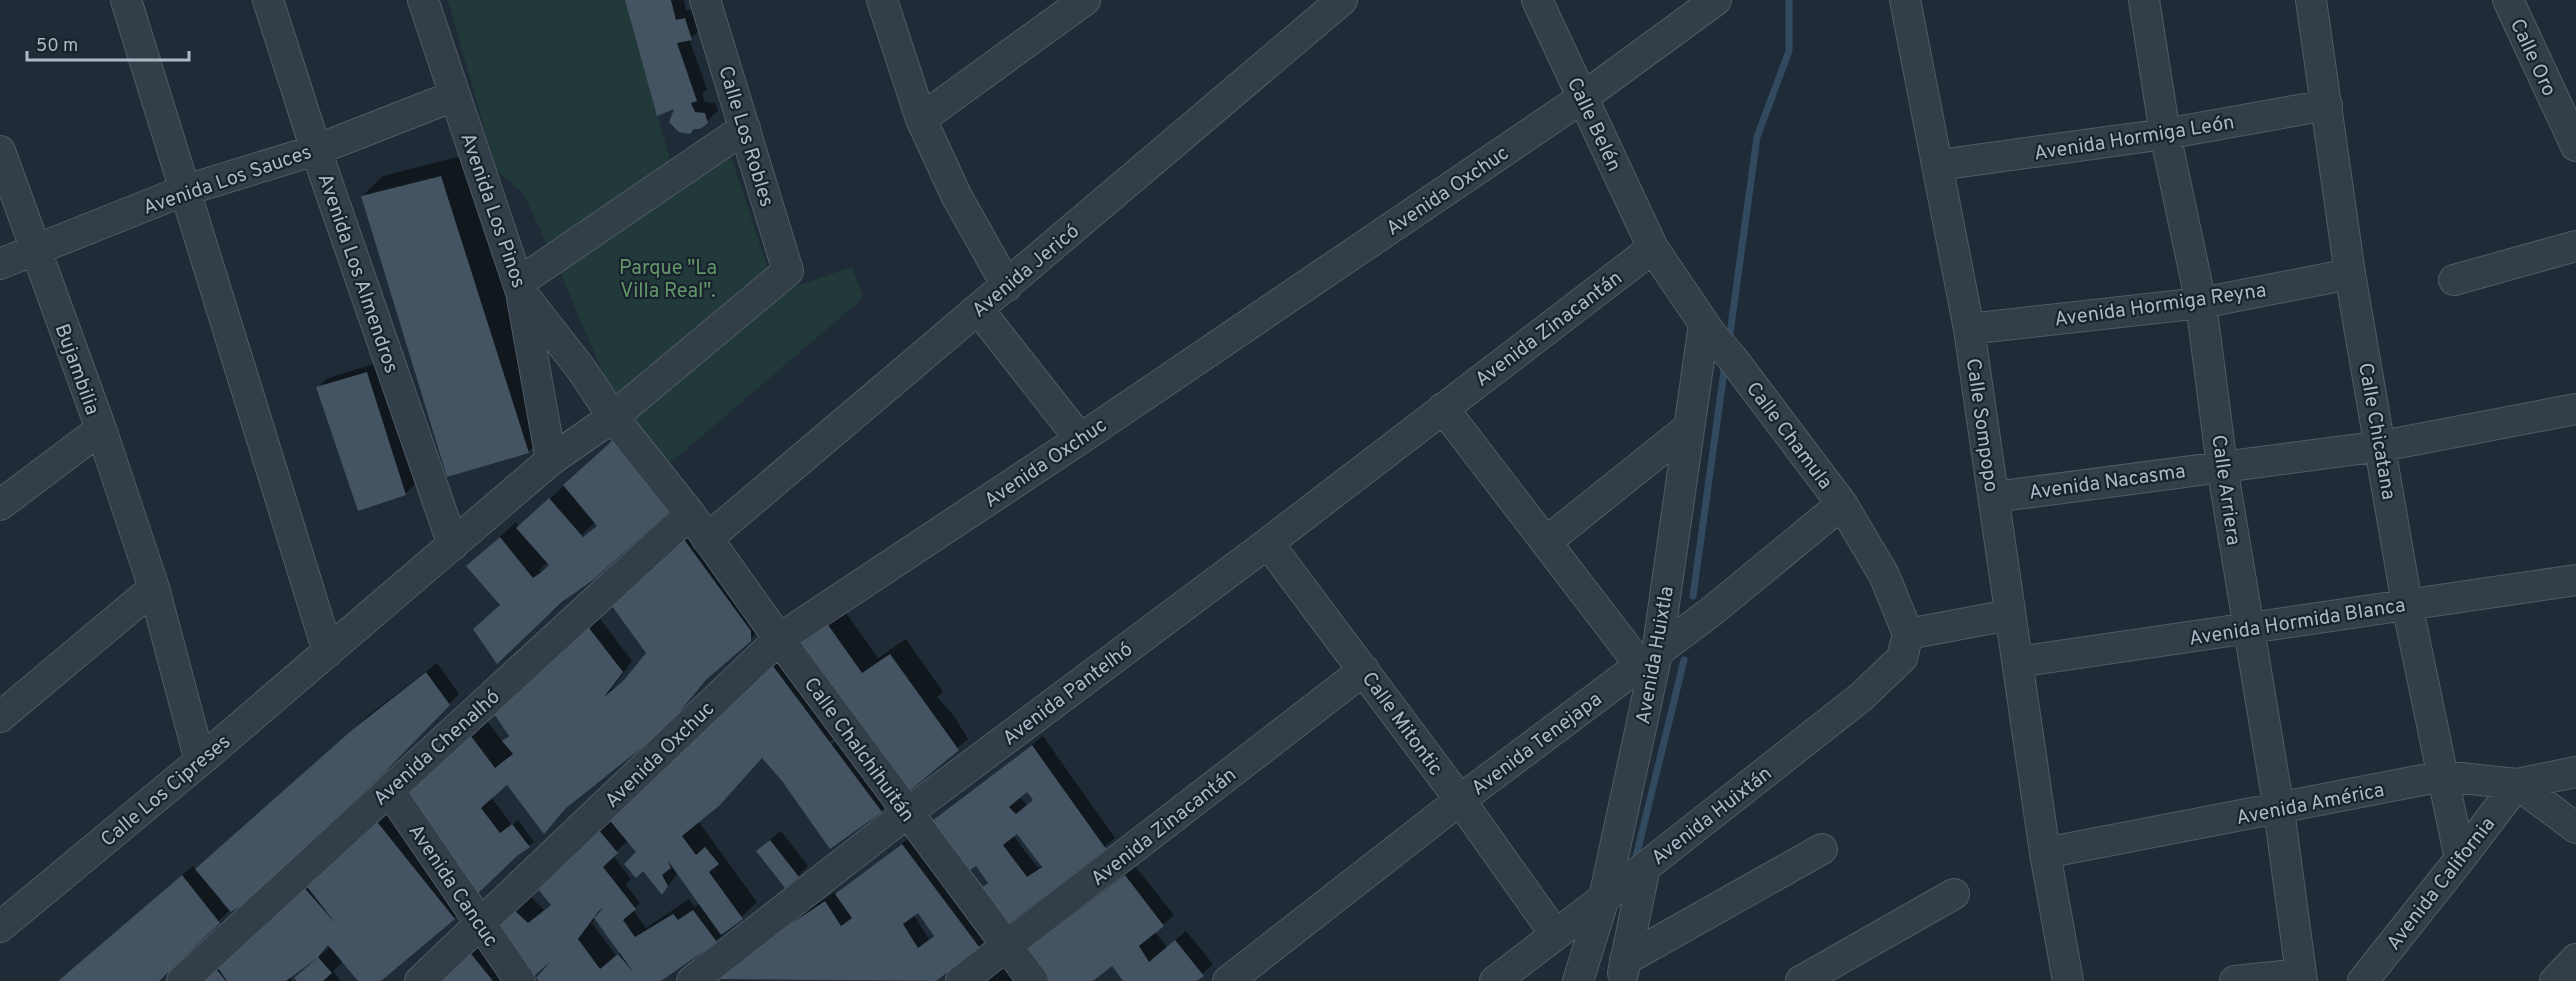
<svg xmlns="http://www.w3.org/2000/svg" width="2576" height="981" viewBox="0 0 2576 981" font-family="Overpass,sans-serif">
	<style>
		.green { fill: #213939 }
		.shadow { fill: #0007; fill-rule: evenodd }
		.lines { fill: none; stroke-linecap: round; stroke-linejoin: round }
		.stream { stroke: #314a60; stroke-width: 7 }
		.building { fill: #445462; fill-rule: evenodd }
		.minor-casing { stroke: #505b66; stroke-width: 32 }
		.minor { stroke: #323e48; stroke-width: 30 }
		.labels { text-anchor: middle; stroke-width: 4.5; stroke-linejoin: round; paint-order: stroke }
		.street-label { font-size: 20px; fill: #acb8c5; stroke: #18232d }
		.park-label { font-size: 20px; fill: #63976a; stroke: #18232d }
	</style>
	<rect width="100%" height="100%" fill="#1f2c38"/>
	<path class="green" d="M448,0H625L676,181L728,148L776,293L852,267L863,298L667,466L625,425L560,272L523,193L496,170Z"/>
	<path class="shadow" d="M627,0H684L686,11L695,8L702,29L689,39L707,89L702,94L705,102L715,103L718,111L707,121L677,107Z
		M462,156L548,432L528,452L362,196L383,176Z
		M377,363L415,484L405,494L317,388L328,378Z
		M628,427L669,509L536,626L502,604L484,551L516,522L519,527ZM595,522L598,525L584,537L582,535ZM548,561L550,564L540,572L539,571Z
		M692,524L766,624L692,694L507,782L491,797L512,825L518,820L534,842L529,846L400,796L485,718L503,742L597,615L632,661L610,691L630,676L648,653L611,602Z
		M842,607L878,658L906,639L943,692L937,697L954,716L968,739L908,789L813,625Z
		M784,657L839,733L824,748L826,750L846,730L897,795L881,811L830,847L784,781L763,757L698,821L757,902L716,941L659,981H541L557,958L490,927L528,894L544,910L552,904L536,885L718,714ZM628,840L638,852L645,871L662,893L678,873L700,903L695,907L689,899L646,928L633,910L640,903L626,885L631,879L613,855ZM596,918L621,952L616,956L592,923Z
		M437,663L459,694L382,774L222,903L229,911L157,981H58L193,866L196,870L369,715Z
		M1043,736L1115,838L1003,926L978,892L989,881L976,864L930,824ZM1027,790L1034,799L1027,805L1019,796ZM1017,832L1042,865L1038,868L1013,835Z
		M385,809L469,903L454,918L379,981H360L343,961L333,971L341,981H299L306,968L331,946L329,944L291,976V981H200Z
		M781,831L808,866L798,876L768,841Z
		M913,835L989,937L979,947L933,981L721,979L788,924L835,892L837,894ZM918,911L934,935L929,939L913,914Z
		M1135,866L1174,915L1155,932L1167,947L1186,931L1213,964L1195,981H1126L1113,964L1091,981L1026,952L1041,937Z
		M478,940L511,981H431Z
		M1005,965L1017,981H985Z"/>
	<g class="lines">
		<path class="stream" d="M1729,341L1757,137L1789,51V0
			M1693,596L1725,364
			M1635,861L1684,660"/>
	</g>
	<path class="building" d="M625,0H671L676,20L685,18L692,40L677,43L697,101L691,103L695,112L705,113L708,123L700,129H694L690,134L679,132L669,122L674,109L657,116Z
		M441,176L529,453L447,477L361,196Z
		M367,372L406,495L358,511L316,387Z
		M612,441L670,511L593,580L562,602L497,664L473,629L500,605L466,566L500,537L533,578L540,573L549,565L516,528L549,498L583,537L597,526L563,485Z
		M683,538L751,631V641L706,680L665,729L565,809L544,834L507,785L481,808L500,833L512,824L530,847L517,856L471,900L398,796L468,732L495,768L513,754L502,741L509,736L492,711L586,624L623,672L604,697L624,680L646,653L609,602Z
		M826,622L862,673L890,654L959,750L908,792L796,640Z
		M773,666L882,812L830,849L782,781L762,758L719,806L682,836L696,855L705,847L719,864L709,872L743,919L721,935L668,861L671,868L662,875L668,886L662,895L643,871L636,878L624,864L636,852L606,816Z
		M426,672L450,705L382,775L245,903L231,912L195,869L352,730Z
		M1032,745L1106,849L1003,928L976,891L988,883L976,866L964,874L928,824ZM1027,792L1033,800L1016,814L1009,807ZM1017,834L1042,867L1027,877L1003,845Z
		M374,818L455,919L381,981H358L328,945L318,957L332,973L323,981H297L294,978L317,958L286,981H227L215,964L302,885L336,924L301,879Z
		M597,828L618,853L603,867L636,909L623,920L635,937L673,914L678,920L693,910L717,942L661,981H539L536,978L550,962L528,981L488,927L512,908L528,923L551,905L534,884ZM604,907L594,918L634,973L618,954L600,969L578,939L598,912Z
		M770,840L799,877L785,888L756,851Z
		M902,844L980,948L936,981L719,979L771,937L825,901L841,926L852,918L835,894ZM918,913L934,936L918,948L903,924Z
		M182,875L220,923L159,981H58Z
		M1125,875L1164,926L1139,946L1149,962L1175,940L1204,976L1197,981H1123L1112,966L1093,981H1046L1024,952Z
		M467,949L493,981H430Z
		M217,970L226,981H202Z"/>
	<g class="lines">
		<g class="minor-casing">
			<path id="minor" d="M126,0L328,652
				M268,0L316,150L453,545
				M423,0L521,292L582,370L613,417L690,514L779,639L1033,981
				M882,0L921,119L957,197L1007,286
				M1537,0L1653,248L1711,334L1732,358L1842,504L1884,575L1908,634
				M1905,0L1969,329L2045,853L2068,981
				M2144,0L2165,134L2201,303L2222,466L2279,810L2302,981
				M2311,0L2350,274L2407,604L2460,859
				M2508,0L2576,146
				M921,119L1085,0
				M0,151L101,429L154,588L200,761
				M1939,165L2165,134L2327,105
				M0,264L183,191L316,150L454,96
				M2454,280L2576,246
				M518,283L745,128
				M522,298L551,460
				M978,309L1080,439
				M1969,329L2201,303L2350,274
				M1443,408L1640,665
				M1994,497L2382,446L2576,409
				M0,505L101,429
				M707,539L1342,0
				M1546,542L1687,429
				M1268,543L1460,800L1555,934
				M1908,634L2009,615
				M2018,662L2576,580
				M0,717L154,588
				M389,790L520,981
				M2045,853L2443,776L2517,784L2576,772
				M0,927L200,761L551,460L613,417L788,271L705,0
				M1625,960L1822,849
				M1623,973L1645,867
				M182,981L690,514
				M420,981L779,639L1080,439L1582,98L1716,0
				M692,981L907,813L1268,543L1653,248
				M961,981L1364,670
				M1228,981L1460,800L1712,611L1842,504
				M1495,981L1645,867L1861,697L1902,658L1908,634
				M1578,981L1604,898L1657,653L1704,324
				M1801,981L1954,894
				M2235,981L2301,974
				M2363,981L2460,859L2517,784L2576,828
				M2555,981L2576,959"/>
		</g>
		<use href="#minor" class="minor"/>
	</g>
	<g class="labels">
		<g class="street-label">
			<text transform="translate(2534 57) rotate(65)" y="7">Calle Oro</text>
			<text transform="translate(1595 124) rotate(65)" y="7">Calle Belén</text>
			<text transform="translate(747 136) rotate(73)" y="7">Calle Los Robles</text>
			<text transform="translate(2134 137) rotate(-9)" y="7">Avenida Hormiga León</text>
			<text transform="translate(227 179) rotate(-19)" y="7">Avenida Los Sauces</text>
			<text transform="translate(1447 190) rotate(-34)" y="7">Avenida Oxchuc</text>
			<text transform="translate(494 210) rotate(71)" y="7">Avenida Los Pinos</text>
			<text transform="translate(1025 270) rotate(-40)" y="7">Avenida Jericó</text>
			<text transform="translate(359 273) rotate(71)" y="7">Avenida Los Almendros</text>
			<text transform="translate(2160 304) rotate(-8)" y="7">Avenida Hormiga Reyna</text>
			<text transform="translate(1548 328) rotate(-37)" y="7">Avenida Zinacantán</text>
			<text transform="translate(78 369) rotate(70)" y="7">Bujambilia</text>
			<text transform="translate(1983 425) rotate(82)" y="7">Calle Sompopo</text>
			<text transform="translate(2378 431) rotate(80)" y="7">Calle Chicatana</text>
			<text transform="translate(1790 435) rotate(53)" y="7">Calle Chamula</text>
			<text transform="translate(1045 462) rotate(-34)" y="7">Avenida Oxchuc</text>
			<text transform="translate(2107 481) rotate(-8)" y="7">Avenida Nacasma</text>
			<text transform="translate(2227 490) rotate(82)" y="7">Calle Arriera</text>
			<text transform="translate(2297 621) rotate(-9)" y="7">Avenida Hormida Blanca</text>
			<text transform="translate(1654 655) rotate(-80)" y="7">Avenida Huixtla</text>
			<text transform="translate(1067 693) rotate(-37)" y="7">Avenida Pantelhó</text>
			<text transform="translate(1403 723) rotate(54)" y="7">Calle Mitontic</text>
			<text transform="translate(1536 743) rotate(-37)" y="7">Avenida Tenejapa</text>
			<text transform="translate(436 747) rotate(-42)" y="7">Avenida Chenalhó</text>
			<text transform="translate(860 749) rotate(54)" y="7">Calle Chalchihuitán</text>
			<text transform="translate(659 754) rotate(-44)" y="7">Avenida Oxchuc</text>
			<text transform="translate(165 790) rotate(-40)" y="7">Calle Los Cipreses</text>
			<text transform="translate(2310 803) rotate(-11)" y="7">Avenida América</text>
			<text transform="translate(1711 815) rotate(-38)" y="7">Avenida Huixtán</text>
			<text transform="translate(1163 826) rotate(-38)" y="7">Avenida Zinacantán</text>
			<text transform="translate(2440 883) rotate(-52)" y="7">Avenida California</text>
			<text transform="translate(454 885) rotate(56)" y="7">Avenida Cancuc</text>
		</g>
		<g class="park-label">
			<text x="668" y="274">Parque "La<tspan x="668" dy="23">Villa Real".</tspan></text>
		</g>
	</g>
	<path d="M27 51v9h162v-9" fill="none" stroke="#acb8c5" stroke-width="3"/>
	<text x="36" y="51" font-size="18" fill="#acb8c5" stroke="#18232d" stroke-width="4.5" paint-order="stroke">50 m</text>
</svg>
